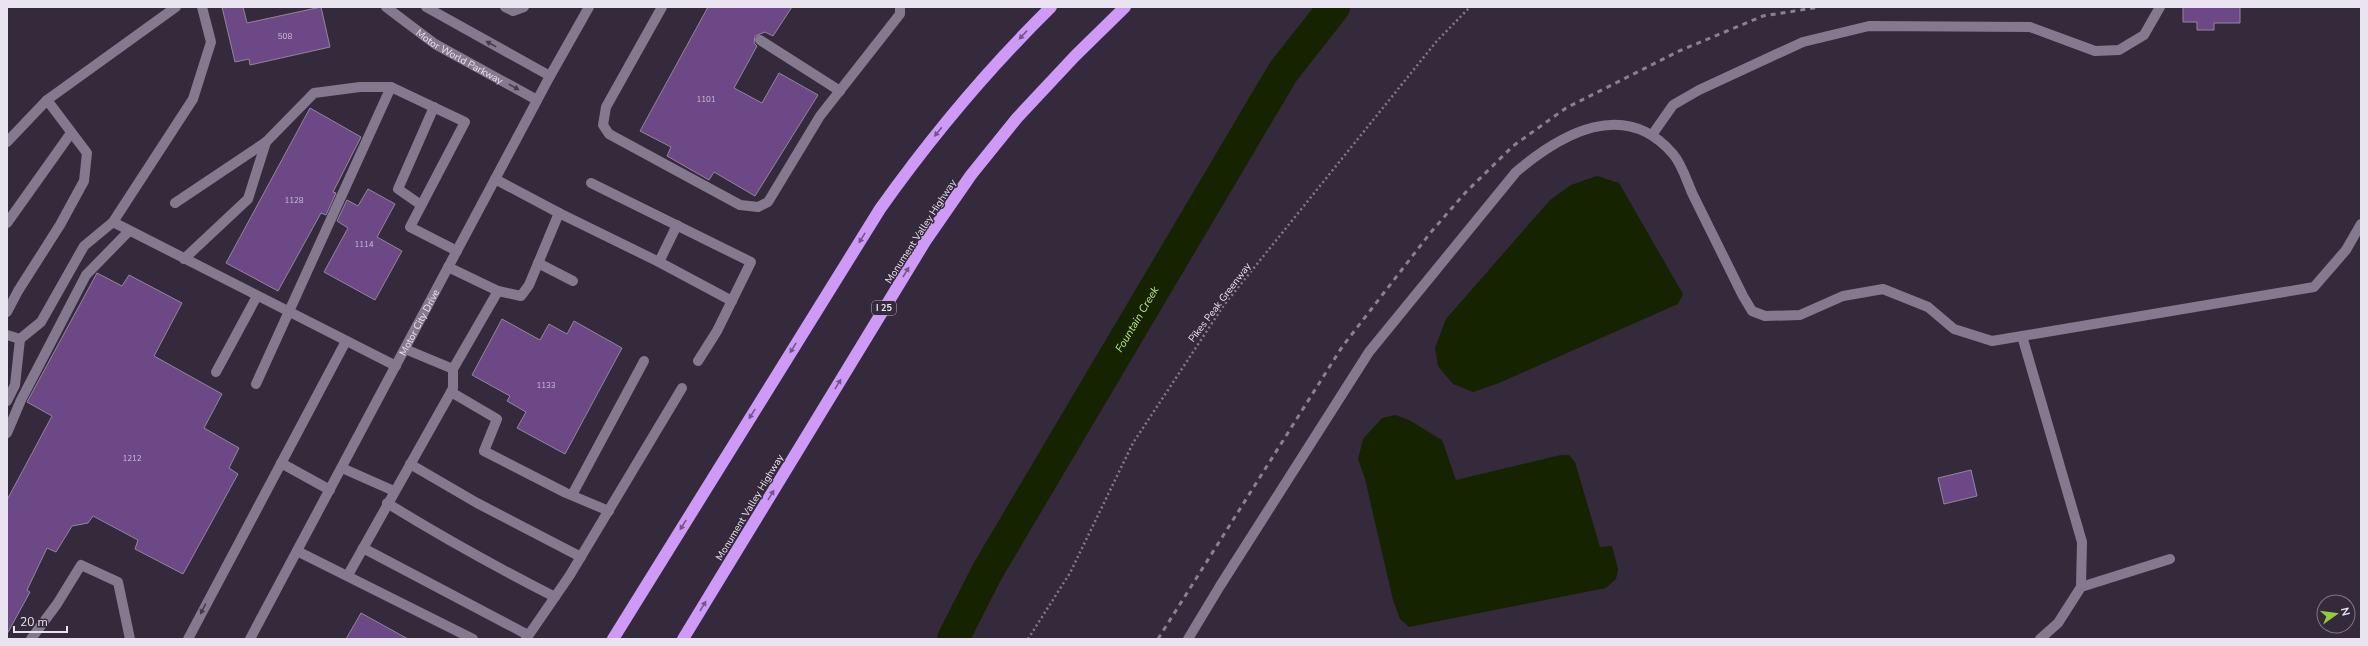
<svg xmlns="http://www.w3.org/2000/svg" width="2368" height="646" viewBox="0 0 2368 646" font-family="'Nunito Sans',sans-serif">
	<style>
		.water { fill: #152300 }
		.lines { fill: none; stroke-linecap: round; stroke-linejoin: round }
		.river { stroke: #152300; stroke-width: 32 }
		.building { fill: #6c4986; stroke: #92869c }
		.path { stroke: #837a8a; stroke-width: 2.5; stroke-dasharray: 2 3; stroke-linecap: butt }
		.minor { stroke: #85798f; stroke-width: 10 }
		.highway { stroke: #cf99f8; stroke-width: 12 }
		.rail { stroke: #898090; stroke-width: 3; stroke-dasharray: 5 5; stroke-linecap: butt }
		.oneway { fill: #725687 }
		.oneway2 { fill: #443a4d }
		.labels { text-anchor: middle; stroke-width: 3; stroke-linejoin: round; paint-order: stroke }
		.number-label { font-size: 8px; fill: #cabdd6 }
		.shield { fill: #342a3c; stroke: #b3acba; stroke-width: 1 }
		.shield-label { font-size: 9px; font-weight: bold; fill: #eae4f0 }
		.street-label { font-size: 10px; fill: #eae4f0; stroke: #342a3c }
		.water-label { font-size: 11px; font-style: italic; fill: #bbe686; stroke: #342a3c }
	</style>
	<rect width="100%" height="100%" fill="#342a3c"/>
	<path class="water" d="M1597,176L1619,183L1683,294L1678,304L1499,383L1473,392L1453,384L1438,366L1435,348L1446,319L1550,200L1571,185Z
		M1395,415L1409,420L1442,440L1456,480L1561,455H1569L1575,462L1600,547L1612,546L1618,569L1616,579L1606,588L1409,627L1400,619L1393,600L1365,479L1358,459L1363,439L1382,418Z"/>
	<g class="lines">
		<path class="river" id="s1" d="M953,639L987,572L1283,72L1334,7"/>
	</g>
	<path class="building" d="M222,7H243L247,23L321,7L330,47L250,65L249,59L235,62Z
		M708,7H792L773,36L765,32L755,36L754,43L757,46L734,88L762,103L779,73L818,95L755,196L714,172L709,180L667,156L671,147L640,131Z
		M2183,7H2240V23H2214V30H2197V22H2183Z
		M310,108L361,137L333,192L336,193L326,215L321,213L278,291L226,263Z
		M368,189L395,204L377,237L402,251L375,300L324,272L348,228L337,221L347,200L358,206Z
		M97,273L122,286L129,275L182,303L154,356L222,394L204,428L239,448L229,468L238,474L183,574L135,549L138,540L93,516L88,523L72,526L56,552L47,548L27,590L30,592L7,634V500L52,416L27,402Z
		M502,319L540,340L549,324L567,334L574,321L622,348L565,454L517,428L526,412L507,401L510,396L472,375Z
		M1971,470L1977,496L1944,504L1938,478Z
		M361,613L408,639H346Z"/>
	<g class="lines">
		<path class="path" d="M1028,639L1070,573L1133,443L1224,305L1436,42L1470,7"/>
		<g class="minor">
			<path id="s2" d="M386,7L435,44L537,100"/>
			<path d="M426,7L550,76"/>
			<path d="M505,7L513,11L524,7"/>
			<path d="M662,7L606,107L603,125L609,134L740,205L758,207L768,202L820,116L900,14V7"/>
			<path d="M760,40L840,91"/>
			<path d="M47,100L176,7"/>
			<path d="M1652,135L1673,105L1699,90L1803,42L1869,26L2030,27L2095,51L2119,50L2144,35L2160,7"/>
			<path d="M7,142L47,100L87,153L84,181L60,225L18,291L7,312"/>
			<path d="M495,179L559,213L529,285L521,296L498,291"/>
			<path d="M591,183L751,262L717,331L698,361"/>
			<path d="M175,203L266,142L314,93L360,87H391L465,122L410,227L457,251"/>
			<path d="M421,205L398,189L434,107"/>
			<path d="M559,213L659,262L732,301"/>
			<path d="M113,222L396,366"/>
			<path d="M7,223L71,133"/>
			<path d="M184,259L248,199L266,142"/>
			<path d="M659,262L677,225"/>
			<path d="M538,263L573,281"/>
			<path d="M7,335L20,339L41,322L84,246L113,222L193,99L211,42L202,7"/>
			<path d="M2022,336L2082,542L2081,587"/>
			<path d="M405,349L453,369L498,291L448,267"/>
			<path d="M216,372L257,296"/>
			<path d="M256,384L391,87"/>
			<path d="M451,392L497,419L484,451L566,493L609,511"/>
			<path d="M7,401L15,385L20,339"/>
			<path d="M7,433L21,400L86,275L129,231"/>
			<path d="M281,463L330,490"/>
			<path d="M410,464L477,503L581,557"/>
			<path d="M342,468L394,491"/>
			<path d="M572,495L644,361"/>
			<path d="M387,503C442,537 498,568 555,597"/>
			<path d="M363,548L528,635"/>
			<path d="M297,551L473,639"/>
			<path d="M348,575L451,392L453,388V369"/>
			<path d="M31,639L57,604L81,565L118,582L130,639"/>
			<path d="M188,639L346,341"/>
			<path id="s3" d="M250,639L550,76L589,7"/>
			<path d="M526,639L570,575L682,388"/>
			<path d="M1188,639L1220,586L1369,352L1516,172C1562,133 1625,98 1673,154C1682,164 1687,182 1693,195C1710,229 1726,262 1743,296L1752,311L1765,316L1800,315L1843,296L1883,289L1928,307L1954,329L1992,341L2022,336L2314,287L2346,250L2361,224"/>
			<path d="M2040,639L2058,623L2081,587L2170,559"/>
		</g>
		<path class="highway" d="M613,639L880,209C931,137 988,69 1051,7
			M683,639L926,240L971,175L1017,118L1075,56L1125,7"/>
		<path class="rail" d="M1158,639L1342,347L1431,232L1466,192L1513,146L1566,108L1679,51L1763,16L1820,7"/>
	</g>
	<defs><path id="oneway-solid" d="M-6-.8H1V-3.2L6.5 0L1 3.2V.8H-6Z"/></defs>
	<g class="oneway">
		<use href="#oneway-solid" transform="translate(1023 35) rotate(133)"/>
		<use href="#oneway-solid" transform="translate(938 132) rotate(129)"/>
		<use href="#oneway-solid" transform="translate(862 238) rotate(122)"/>
		<use href="#oneway-solid" transform="translate(906 272) rotate(-59)"/>
		<use href="#oneway-solid" transform="translate(793 348) rotate(122)"/>
		<use href="#oneway-solid" transform="translate(838 384) rotate(-59)"/>
		<use href="#oneway-solid" transform="translate(752 414) rotate(122)"/>
		<use href="#oneway-solid" transform="translate(771 495) rotate(-59)"/>
		<use href="#oneway-solid" transform="translate(683 525) rotate(122)"/>
		<use href="#oneway-solid" transform="translate(703 606) rotate(-59)"/>
	</g>
	<g class="oneway2">
		<use href="#oneway-solid" transform="translate(491 44) rotate(-151)"/>
		<use href="#oneway-solid" transform="translate(514 87) rotate(29)"/>
		<use href="#oneway-solid" transform="translate(203 609) rotate(117)"/>
	</g>
	<g class="labels">
		<g class="number-label">
			<text x="285" y="39">508</text>
			<text x="706" y="102">1101</text>
			<text x="294" y="203">1128</text>
			<text x="364" y="247">1114</text>
			<text x="546" y="388">1133</text>
			<text x="132" y="461">1212</text>
		</g>
		<rect class="shield" x="872" y="301" width="24" height="14" rx="3"/>
		<g class="shield-label">
			<text x="884" y="311">I 25</text>
		</g>
		<g class="street-label">
			<text dy="4" stroke="none"><textPath href="#s2" startOffset="89">Motor World Parkway</textPath></text>
			<text transform="translate(920 231) rotate(-57)" y="4">Monument Valley Highway</text>
			<text transform="translate(1219 302) rotate(-53)" y="4">Pikes Peak Greenway</text>
			<text dy="4" stroke="none"><textPath href="#s3" startOffset="359">Motor City Drive</textPath></text>
			<text transform="translate(749 507) rotate(-59)" y="4">Monument Valley Highway</text>
		</g>
		<g class="water-label">
			<text dy="4" stroke="none"><textPath href="#s1" startOffset="369">Fountain Creek</textPath></text>
		</g>
	</g>
	<rect width="2368" height="646" fill="none" stroke="#eae4f0" stroke-width="16"/>
	<g transform="translate(2336 614) rotate(76)"><circle r="19" fill="#342a3c" stroke="#7d7484"/>
	<path d="M0-3L7 15L0 10L-7 15Z" fill="#94cc3c"/>
	<text y="-6" font-size="11" font-weight="bold" text-anchor="middle" fill="#eae4f0">N</text>
	</g>
	<path d="M14 626v6h53v-6" fill="none" stroke="#eae4f0" stroke-width="2"/>
	<text x="20" y="626" font-size="12" fill="#eae4f0" stroke="#342a3c" stroke-width="3" paint-order="stroke">20 m</text>
</svg>
